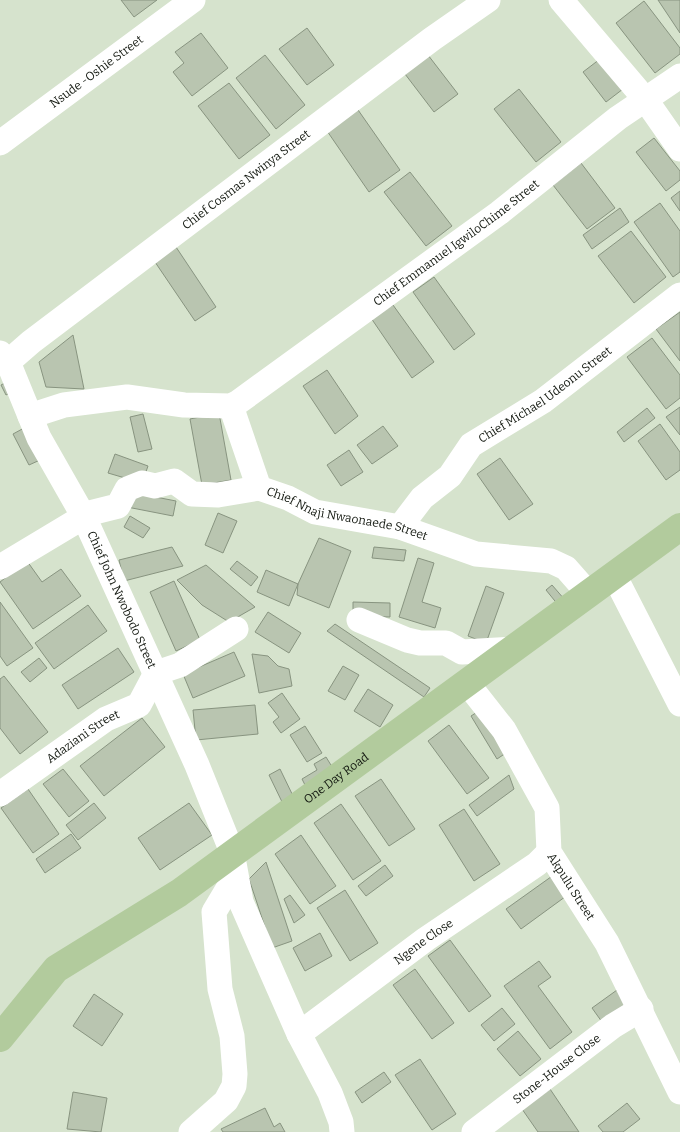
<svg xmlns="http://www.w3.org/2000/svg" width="680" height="1132" viewBox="0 0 680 1132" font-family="Bitter,serif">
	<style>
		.building { fill: #b9c5b0; stroke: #889480 }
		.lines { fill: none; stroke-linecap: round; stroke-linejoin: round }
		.minor { stroke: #fff; stroke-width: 25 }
		.major { stroke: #b2cb9d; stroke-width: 28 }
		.labels { text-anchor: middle; stroke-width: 4.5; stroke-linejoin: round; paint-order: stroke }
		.street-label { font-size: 12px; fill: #12170f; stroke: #fff }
	</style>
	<rect width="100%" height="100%" fill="#d6e3cd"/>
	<path class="building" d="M121,0H157L134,17Z
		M658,0H680V33Z
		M644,1L680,48V54L655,73L616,23Z
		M307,28L334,65L307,85L279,49Z
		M201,33L228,68L192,96L173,72L184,63L175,52Z
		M265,55L305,105L276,129L236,78Z
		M428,55L458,94L434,112L405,74Z
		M600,59L623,89L606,102L583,72Z
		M229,83L270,135L239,159L198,106Z
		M519,89L561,142L536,162L494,109Z
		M356,107L400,170L369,192L325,128Z
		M654,138L680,171V180L666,191L636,152Z
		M581,163L615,208L587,229L553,185Z
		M410,172L452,226L426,246L384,192Z
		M680,191V211L671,198Z
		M660,203L680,231V272L673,277L634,222Z
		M620,208L629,222L592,249L583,235Z
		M631,231L666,277L634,303L598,256Z
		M176,247L216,307L195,321L155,262Z
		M434,277L475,334L454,350L413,292Z
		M393,305L434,362L412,378L371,318Z
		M680,312V361L656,329Z
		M73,335L84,389L46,387L39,362Z
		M652,338L680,375V398L666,409L627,357Z
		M327,370L358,416L335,434L303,386Z
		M15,378L19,388L6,395L1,385Z
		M680,407V435L666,417Z
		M647,408L655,418L624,442L617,432Z
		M219,413L231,480L202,485L190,419Z
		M143,414L152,449L138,452L130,417Z
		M660,424L680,452V470L666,480L638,441Z
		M383,426L398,446L372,464L357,445Z
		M24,428L40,460L29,465L13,434Z
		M349,450L363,472L341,486L327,465Z
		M115,454L148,466L142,483L108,473Z
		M500,458L533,504L509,520L477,474Z
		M130,492L176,501L173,516L127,507Z
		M218,513L237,521L223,553L205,545Z
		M130,516L150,528L143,538L124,527Z
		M319,538L351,551L329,608L297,595L298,584Z
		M172,547L183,566L124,581L119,560Z
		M374,547L406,550L404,561L372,558Z
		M418,558L434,563L422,602L441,608L435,628L399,617Z
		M27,561L42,582L61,569L81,596L33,629L0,582Z
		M237,561L258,577L251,586L230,569Z
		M206,565L255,607L229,622L202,605L177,580Z
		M266,570L298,584L289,606L257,592Z
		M174,581L200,640L176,651L150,592Z
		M552,585L565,600L559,606L546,590Z
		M486,586L504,593L486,643L468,636Z
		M0,602L33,648L7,666L0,656Z
		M353,602L390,603V617L353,616Z
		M88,605L107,631L54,669L35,643Z
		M268,612L301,633L289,653L255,632Z
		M335,624L430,688L424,697L327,631Z
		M118,648L134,672L78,709L62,685Z
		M234,652L245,676L193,698L183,674Z
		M252,654L268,656L278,666L289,669L292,686L259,693Z
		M39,658L47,668L30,682L21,672Z
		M343,666L359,675L345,700L328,691Z
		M4,676L48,732L20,754L0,728V679Z
		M368,689L393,705L380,727L354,711Z
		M282,693L300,719L281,733L273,722L279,717L268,703Z
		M255,705L258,734L196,740L193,710Z
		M482,709L509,751L497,759L471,716Z
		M142,718L165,747L104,796L80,766Z
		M449,725L489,778L467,794L428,741Z
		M305,726L322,753L307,762L290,735Z
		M326,757L334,770L306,787L302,779L317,770L314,764Z
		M63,769L89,801L69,817L43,784Z
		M280,769L295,800L284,806L269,775Z
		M509,775L514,789L477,816L469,805Z
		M381,779L415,829L389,846L355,796Z
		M28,789L59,834L33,853L1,808Z
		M94,803L106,818L78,840L66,825Z
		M189,803L212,835L160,870L138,838Z
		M341,804L381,861L353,880L314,823Z
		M464,809L500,864L474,881L439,825Z
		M71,834L81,848L45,873L36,859Z
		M301,835L336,886L310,904L275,854Z
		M266,862L292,941L272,948L249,879Z
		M385,865L393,876L366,896L358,886Z
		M555,874L569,894L521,929L506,909Z
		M345,890L378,943L350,961L317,908Z
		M290,895L305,915L294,923L284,899Z
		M320,933L332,956L305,971L293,948Z
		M450,940L491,996L469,1012L428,956Z
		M539,961L551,977L538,986L572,1032L550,1049L504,986Z
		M415,969L454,1023L432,1039L393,985Z
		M617,990L627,1004L602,1022L592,1008Z
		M94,994L123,1014L102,1046L73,1026Z
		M502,1008L515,1024L494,1041L481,1025Z
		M518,1031L541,1059L520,1076L497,1049Z
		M420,1059L456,1114L432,1130L395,1075Z
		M384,1072L391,1082L362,1103L355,1092Z
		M550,1089L579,1132H538L522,1109Z
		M73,1092L107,1098L101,1132L67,1129Z
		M627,1103L640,1119L623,1132H603L598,1126Z
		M265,1108L274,1127L280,1123L285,1132H223L221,1129Z"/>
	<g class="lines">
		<g class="minor">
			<path d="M561,0L645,99L680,149"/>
			<path id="s1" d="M0,143L193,0"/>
			<path id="s2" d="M0,353L8,362L39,438L84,517L197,765L232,852L241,902L299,1034L330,1093L341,1122L342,1132"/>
			<path id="s3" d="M8,362L31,342L432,39L488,0"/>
			<path id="s4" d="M231,406L259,488L288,498L315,512L400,527L476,554L551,561L566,568L588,593"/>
			<path id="s5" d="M30,416L64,405L127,397L184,405L231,406L237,403L499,213L618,118L680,76"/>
			<path id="s6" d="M400,527L422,498L450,476L471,445L543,401L680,295"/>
			<path d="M0,567L90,513L118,506L127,489L142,483L155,486L174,481L192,494L218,495L259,488"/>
			<path d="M614,575L680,704"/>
			<path d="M359,620L407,640L420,643H446L462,652L514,649"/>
			<path id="s7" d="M467,683L504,730L547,808L549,852L607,943L680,1092"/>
			<path id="s8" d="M0,794L106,719L139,705L156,673L180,665L236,629"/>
			<path id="s9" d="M299,1034L426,939L537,864L549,852"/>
			<path d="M191,1132L226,1101L234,1086L235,1074L232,1036L220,989L214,912L235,877"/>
			<path id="s10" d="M474,1132L613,1026L641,1009"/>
		</g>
		<path class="major" id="s11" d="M0,1038L56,969L179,893L680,527"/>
	</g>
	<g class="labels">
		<g class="street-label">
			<text dy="4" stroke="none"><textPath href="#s1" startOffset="120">Nsude -Oshie Street</textPath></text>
			<text dy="4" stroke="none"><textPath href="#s3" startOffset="300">Chief Cosmas Nwinya Street</textPath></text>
			<text dy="4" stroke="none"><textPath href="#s5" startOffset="482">Chief Emmanuel IgwiloChime Street</textPath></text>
			<text dy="4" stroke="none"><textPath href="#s6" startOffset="199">Chief Michael Udeonu Street</textPath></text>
			<text dy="4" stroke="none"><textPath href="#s4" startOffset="179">Chief Nnaji Nwaonaede Street</textPath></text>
			<text dy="4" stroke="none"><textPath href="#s2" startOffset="276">Chief John Nwobodo Street</textPath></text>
			<text dy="4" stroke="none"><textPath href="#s8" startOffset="101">Adaziani Street</textPath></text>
			<text dy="4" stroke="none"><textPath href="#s11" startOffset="428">One Day Road</textPath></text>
			<text dy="4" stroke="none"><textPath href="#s7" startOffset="234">Akpulu Street</textPath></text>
			<text dy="4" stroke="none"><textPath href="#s9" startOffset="155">Ngene Close</textPath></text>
			<text dy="4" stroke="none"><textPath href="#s10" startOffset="104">Stone-House Close</textPath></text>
		</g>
	</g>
</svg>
